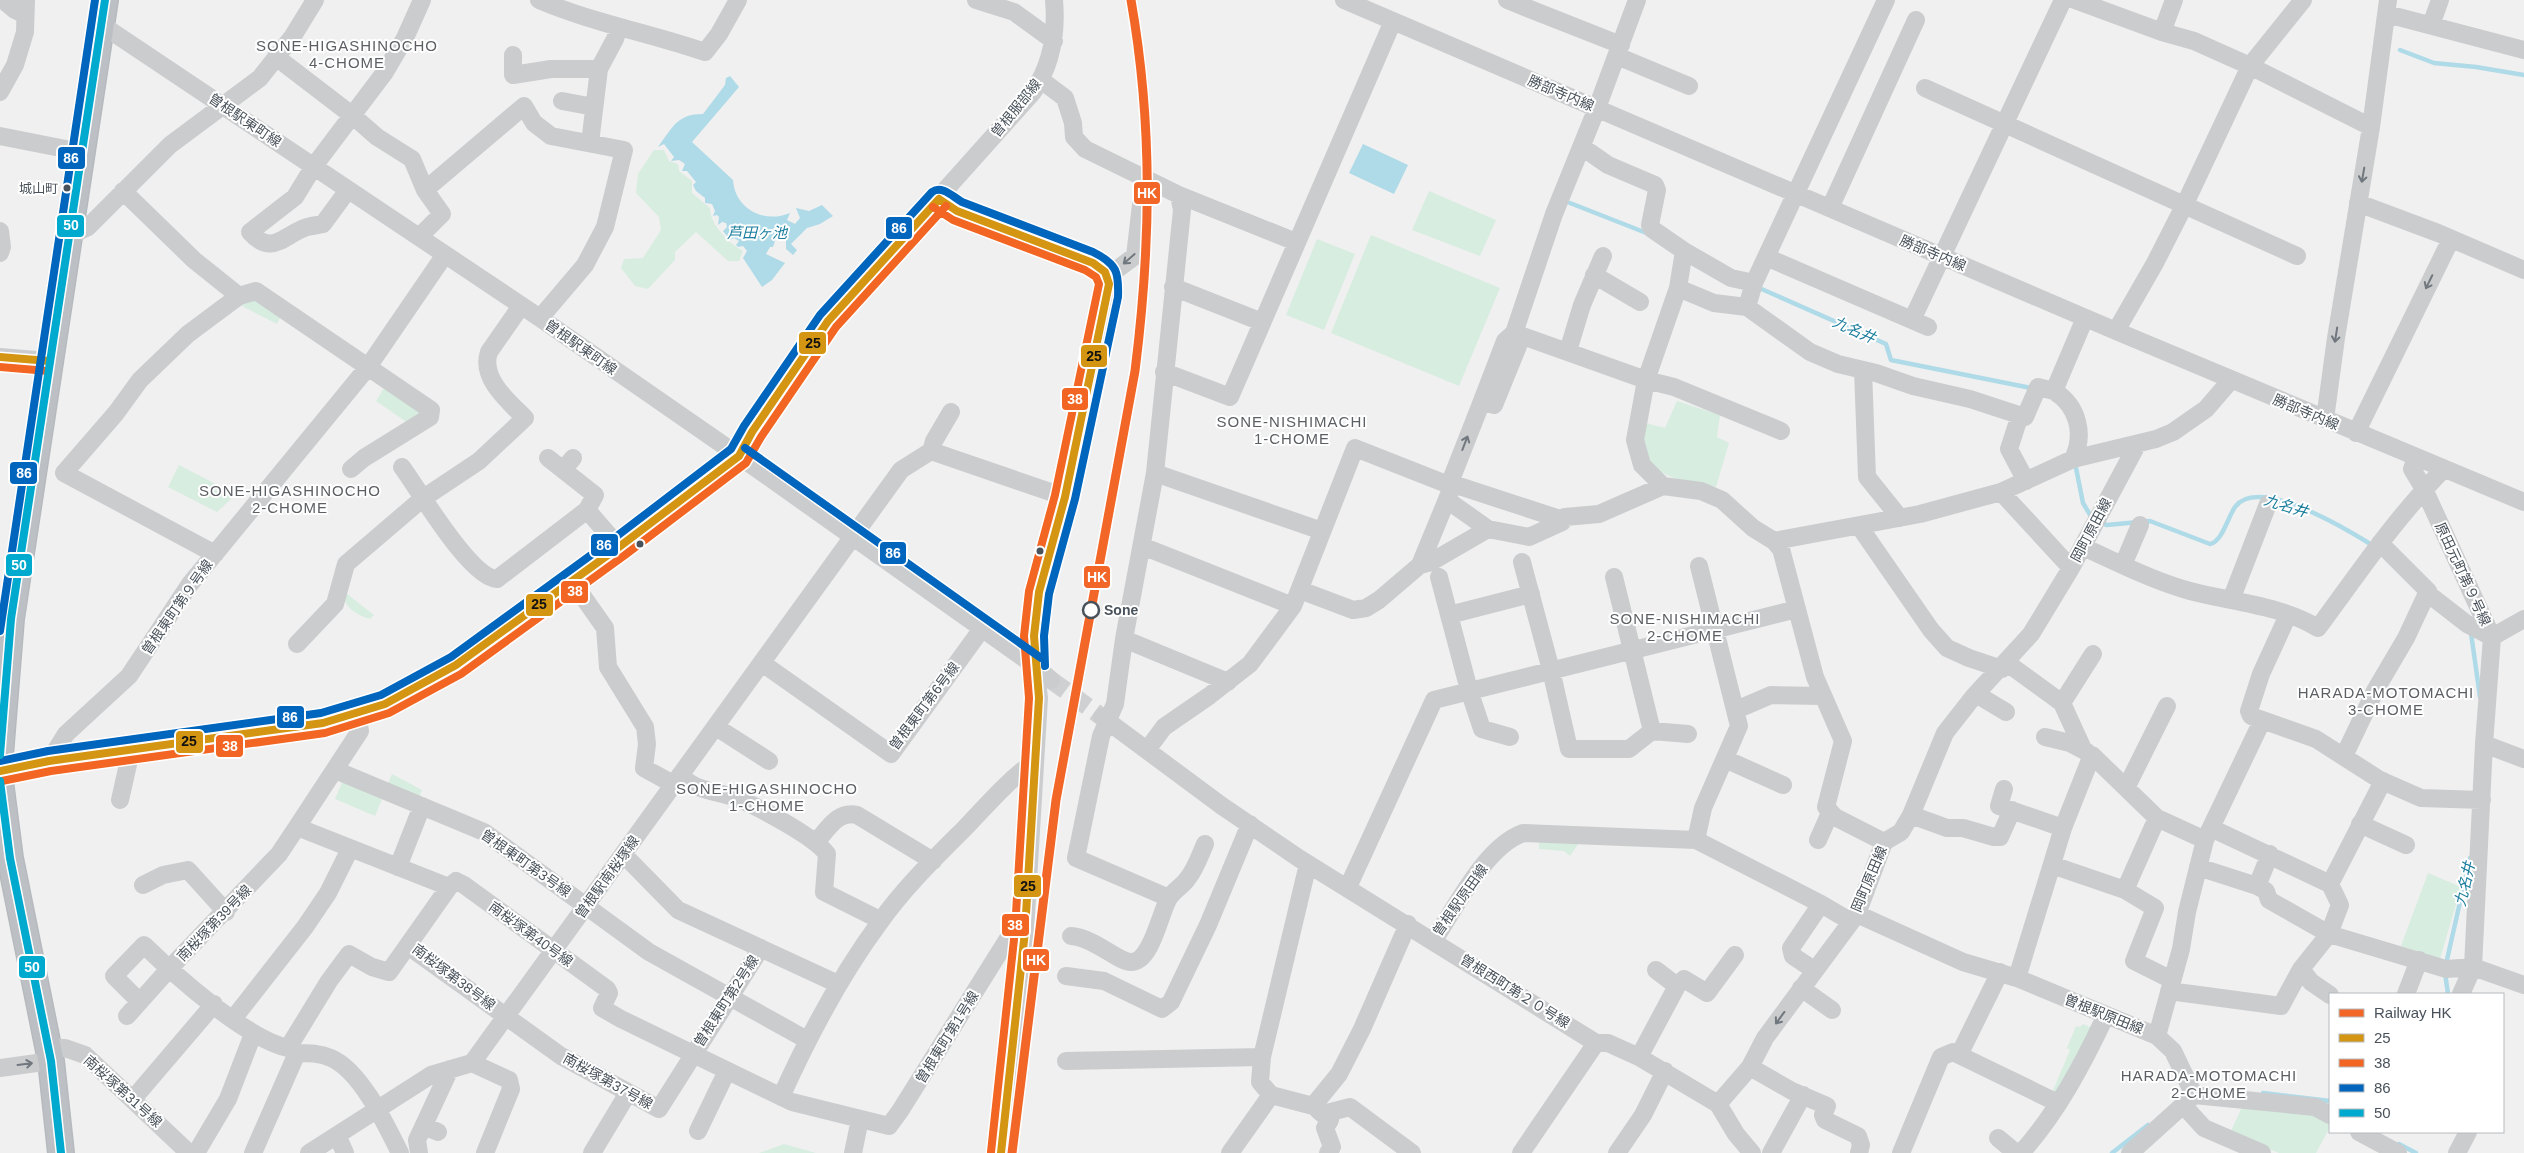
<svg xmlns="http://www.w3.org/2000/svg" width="2524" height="1153" viewBox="0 0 2524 1153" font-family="Helvetica,'Noto Sans JP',sans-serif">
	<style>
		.green { fill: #d7ede0 }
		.water { fill: #afdae7 }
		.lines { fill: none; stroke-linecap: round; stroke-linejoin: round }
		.stream { stroke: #afdae7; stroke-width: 4.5 }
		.minor-tunnel { stroke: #cfd0d2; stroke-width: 18; stroke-dasharray: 18 9; stroke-linecap: butt }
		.highway-casing { stroke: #b6babe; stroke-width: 28 }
		.minor { stroke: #cbccce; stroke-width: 18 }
		.highway { stroke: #bcc0c5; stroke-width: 25 }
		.bus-1-casing { stroke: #fff; stroke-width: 11 }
		.bus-2-casing { stroke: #fff; stroke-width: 11 }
		.bus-3-casing { stroke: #fff; stroke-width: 11 }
		.bus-4-casing { stroke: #fff; stroke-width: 11 }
		.bus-1 { stroke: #d49512; stroke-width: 8 }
		.bus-2 { stroke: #f26522; stroke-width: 8 }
		.bus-3 { stroke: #0065bd; stroke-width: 8 }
		.bus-4 { stroke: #00a9ce; stroke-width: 8 }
		.rail-1-casing { stroke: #fff; stroke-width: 12 }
		.rail-1 { stroke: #f26627; stroke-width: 9 }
		.oneway { stroke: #70777e }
		.bus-dot { fill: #49525b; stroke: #fff; stroke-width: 2 }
		.stop-dot { fill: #fff; stroke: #49525b; stroke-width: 2.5 }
		.labels { text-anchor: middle; stroke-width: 4; stroke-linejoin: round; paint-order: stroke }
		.bus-label { font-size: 13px; fill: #49525b; stroke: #fff; text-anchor: end }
		.street-label { font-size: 14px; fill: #49525b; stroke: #fff }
		.stop-label { font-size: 14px; font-weight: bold; fill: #49525b; stroke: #fff; text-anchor: start }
		.neighbourhood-label { font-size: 15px; letter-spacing: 1px; fill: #5c5f63; stroke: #fff }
		.water-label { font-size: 15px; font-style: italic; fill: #1a7d9d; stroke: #fff }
		.line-badge { stroke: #fff; stroke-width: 2 }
		.badge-label { font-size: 14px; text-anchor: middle; font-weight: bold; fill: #fff }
		.pale-badge-label { font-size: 14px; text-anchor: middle; font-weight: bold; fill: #111 }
	</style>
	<rect width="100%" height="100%" fill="#f0f0f0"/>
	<path class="green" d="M654,150H664L669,161L678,164L679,171L692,181V193L710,208C709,223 729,244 743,251L739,261H728L696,232L675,252V260L648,289L635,286L621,268L624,259L643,258L661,230L659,217L636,193L638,174Z
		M1429,191L1496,220L1480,256L1412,230Z
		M1371,235L1500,288L1459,386L1331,333Z
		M1317,239L1355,254L1324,330L1286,315Z
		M251,297L282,314L277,324L238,304Z
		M386,385L423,414L408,423L376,401Z
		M1677,401L1720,415L1717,437L1729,443L1716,487C1685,481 1671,481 1645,461L1641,422L1665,428Z
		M179,465L233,493L230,500L217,512L168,487Z
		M342,590L374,615L370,619C354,614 344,607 342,590Z
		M392,774L422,790L419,797L388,784Z
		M343,780L383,797L375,816L335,799Z
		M1539,838L1571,840L1578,844L1570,856L1564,851L1539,849Z
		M2428,873L2461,887L2440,959L2401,946Z
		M2083,1024L2094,1029L2056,1096L2051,1095L2070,1050L2067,1048L2076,1026L2080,1027Z
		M2242,1107C2259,1109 2324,1109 2330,1127L2316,1153H2279L2230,1133Z
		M784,1144L816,1153H759Z"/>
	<path class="water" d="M730,76L739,87L692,142L733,180C735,209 764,224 790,213L787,220L795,224L800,218L796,208L809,211L822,205L833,216L820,224L807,228L791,244L797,250L793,255L786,249V238L780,235L776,238L773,247H770L766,254L785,263L772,280L762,287L743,258L747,251L743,246L738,247L736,245L739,241L734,238L730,240L723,231L727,227L726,223L722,222L718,225L719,217L717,215L713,216L715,211L712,204L705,203V198L696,191L693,185L696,182L687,171H682L685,164L679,160L671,161L674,157L664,144L658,147C673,127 677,114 703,114L725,85L726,78Z
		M1363,144L1408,165L1394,194L1349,173Z"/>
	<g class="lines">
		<path class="stream" d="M2400,50L2434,63L2476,67L2524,75
			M1570,203L1649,234
			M1757,287L1886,344L1891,360L2031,388
			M2075,463L2083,503L2092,518
			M2101,523L2107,525L2150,521L2210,544C2222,542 2228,517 2235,507C2258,475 2348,530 2372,545
			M2471,633L2480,697
			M2446,964L2470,858
			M2445,973L2448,994
			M2263,1093L2330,1101
			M2399,1144L2416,1153
			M2112,1153L2148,1125"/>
		<path class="minor-tunnel" d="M1051,680L1102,717"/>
		<g class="highway-casing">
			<path id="highway" d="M0,755L11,619L105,0
				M0,781L10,858L51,1061L61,1153"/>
		</g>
		<path class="minor" d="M3,0L15,10L25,15
			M539,0C593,23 650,33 705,52L719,34L738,0
			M976,0L1014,12L1054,41
			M1344,0L2116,331L2524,502
			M1507,0L1621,45
			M1637,0L1597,108L1554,214L1514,333L1646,380L1635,440L1642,465L1663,486L1701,491L1722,500L1753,528L1774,541L1781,549L1815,677L1843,741L1826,807L1835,817L1884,842
			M2075,0L2162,32L2194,41L2250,66L2371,127
			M2387,14L2524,50
			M102,25L540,318L739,456L1035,666L1051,680
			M2431,25L2440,0
			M2162,32L2174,0
			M513,55V75L551,69H599
			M1617,56L1689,86
			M276,57L353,116L377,137L412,159L425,190L442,214L419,237
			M1041,80L1065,98L1073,123L1074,137L1085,149L1179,195L1296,242
			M1925,88L2297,256
			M0,92L15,65L25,32L26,0
			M562,101L594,107
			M0,136L81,152
			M590,143L599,69L615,39L619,27
			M1582,147L1608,165L1655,185L1657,190L1650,225L1652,229L1684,251L1678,288
			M348,190L323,224C317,225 312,226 307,227C283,235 272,257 250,232L295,197L314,166L385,72L405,38L422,0
			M425,190L524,106L534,123L551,136L624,150L605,227L585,265L540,318
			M123,191L194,260L239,296
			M939,199L957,211L1089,261C1100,266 1108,271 1109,284L1065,497L1039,592L1034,636L1035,666L1039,698L1025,931L1001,1153
			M2358,203L2438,233L2524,270
			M1830,208L1916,20
			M0,231L2,247L0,253
			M69,236L88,227L170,145L260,78L293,36L315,0
			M1684,251L1731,278L1754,283
			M1766,257L1928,327
			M1594,275L1640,302
			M1108,276L1135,256L1144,179
			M1173,287L1262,322
			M1747,307L1754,283L1886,0
			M1912,320L2063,0
			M2116,331L2155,263L2184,206L2250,66L2303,0
			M1514,333L1518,346L1494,405L1482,401L1505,341Z
			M1568,351L1582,305L1603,256
			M0,357L49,361
			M1863,370L1867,477L1900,518
			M1164,372L1230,397L1393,21
			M2054,391C2078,406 2085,434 2073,459
			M2020,415L2009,449L2026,481
			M2325,419L2336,338L2371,127L2388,0
			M1781,431L1674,387L1646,380L1678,288L1714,303L1747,307L1810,352L1838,364L1876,373L1913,386L1970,399L2025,417L2038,387L2054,391L2085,318
			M2356,433L2451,239
			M931,451L934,441L951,412
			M548,458L595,495L587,510
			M2416,458L2412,469L2424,489L2492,637L2484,744L2473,967L2461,994
			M402,467C419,490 470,578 497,579L587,510L619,547
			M563,470L573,458
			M1155,473L1322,531
			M1450,483L1563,520
			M2001,492L2071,568
			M1447,500L1488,529L1529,537L1562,522L1565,517L1599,514L1663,486
			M1859,526L1931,630L1947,648L1969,658L2002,669
			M1774,541L1920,514L2001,492L2073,459L2156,439L2173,432L2206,409L2231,380
			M1142,546L1293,606
			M2083,547C2117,562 2153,581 2190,591C2232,602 2280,605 2318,628C2358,574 2396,517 2444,469
			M215,554L64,473L116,413L140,380L188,334L239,296L256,291L431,410L430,417L364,458L351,469
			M1522,562L1551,670L1569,749H1629L1652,731L1688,734
			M1420,565L1431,562L1488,529
			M2123,565L2140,525
			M1439,577L1469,690L1482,729L1510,737
			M1614,577L1652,731
			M572,581L605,628L608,667L645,727L647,744L644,768L673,784
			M1300,590L1353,610L1366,608L1379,600L1420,565L1450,492L1449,485L1482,401
			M2427,593L2467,624L2492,637L2524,619
			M2231,600L2268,504
			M1449,615L1531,594
			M2288,615L2261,674L2249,711L2251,716L2316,739L2380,780L2421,798L2482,800
			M1124,639L1228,682
			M297,644L335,604L346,564L422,499L479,461L525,418C508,401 480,378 489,352L521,306
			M762,663L891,754L981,630
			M2007,663L2062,703
			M1976,694L2006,712
			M1736,710L1771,695L1822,696
			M357,714L360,731L297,827L449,887
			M1102,717L1222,806L1300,859L1596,1043
			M716,727L769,761
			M2045,737L2070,743L2087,752
			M2484,744L2524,759
			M2083,749L2062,703L2093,654
			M1147,750L1164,727L1209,696L1250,664L1293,606L1355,448L1449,485
			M2344,756L2376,689L2406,638L2428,591L2380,543
			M1725,759L1783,785
			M49,761L66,734L129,676L190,584L368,367L444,256
			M335,770L484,832L649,952L807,1040
			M0,771L49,761L323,723L385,704L456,665L619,547L739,456L752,432L828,321L1033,92C1052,64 1057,34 1054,0
			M680,775C695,792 719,791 739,799C760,808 815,837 827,854L824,892L880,920
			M2127,786L2167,706
			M2004,789L1999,806L2063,828
			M120,800L131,751
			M1911,815L1947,828H1963L1994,837H2000L2012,810
			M2360,824L2406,845
			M2211,828L2330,884
			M1696,840L1703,808L1739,726L1699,566
			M1818,840L1830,813
			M816,842C828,829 838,810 857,815L933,861
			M624,855L678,910L838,984
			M2052,865L2125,890
			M398,867L422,806
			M2198,867L2257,886L2266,891L2269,900L2329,934L2446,969L2473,967L2524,985
			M143,885L163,875L188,870L226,912
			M2257,886L2270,854
			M1348,887L1434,700L1797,609
			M1169,898L1076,858L1101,736L1115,704L1124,639L1155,473L1182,210L1179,195
			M1857,914L1963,962L2017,978L2157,1036L2173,1051L2194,1095L2315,1107L2330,1115
			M1071,936C1095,938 1118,962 1131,962C1152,962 1160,912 1169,898C1174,890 1183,886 1188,878C1196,868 1200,855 1205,844
			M1434,940C1456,907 1485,847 1523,833L1696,840L1821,904L1850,921
			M408,946L561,1056L659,1109L761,948
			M2301,969L2311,982L2330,995
			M1814,970L1793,956L1791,948L1821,904
			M1066,976L1104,981L1162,1009L1171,1002L1208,925L1250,824
			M2017,978L2063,828L2092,755L2157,818
			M2172,980L2134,961L2155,908L2125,890L2157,818L2205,840
			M1677,986L1684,979L1707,993L1735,955
			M1801,988L1832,1010
			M2169,991L2281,1006L2301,969L2329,934L2340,905L2330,884L2383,781
			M2406,994L2419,960
			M140,1002L114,976L144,945C176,976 245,1038 288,1048L329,981L349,954L372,967L389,972L449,887L456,881L464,885L607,989L609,993L602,1008L621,1019L792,1102L889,1126L900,1111L1009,937L1025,931
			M127,1016L169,969L279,854L297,827
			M233,1019L305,927L328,893L350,849
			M2157,1036L2181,949L2187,912L2205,840L2262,721
			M1596,1043H1608L1639,1057L1718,1104L1736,1134L1752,1153
			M48,1048H65L85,1055L189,1153
			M297,1053C309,1053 319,1053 331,1058C361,1071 386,1125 400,1153
			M1959,1055L2058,1103
			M1262,1057L1260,1082L1271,1095L1313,1106L1339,1074L1362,1029L1408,924
			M1639,1057L1677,986L1656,970
			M1066,1061L1262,1057L1308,864
			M472,1063L509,1080L511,1089L485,1153
			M1750,1067L1792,1091L1827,1106L1823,1115L1825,1120L1858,1136L1861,1145L1859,1153
			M0,1068L51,1061
			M781,1097C809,1035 840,976 880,922C904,888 935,858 964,829C987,805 1008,780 1035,761
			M133,1099L214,1004
			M1718,1104L1750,1067L1765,1038L1857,914L1884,842L1901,832L1911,815L1945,733L1974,696L2031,634L2071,568L2137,445
			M2183,1105L2204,1128L2262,1153
			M1318,1110L1330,1120L1325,1128L1332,1147L1328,1153
			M1323,1114L1350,1107L1412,1153
			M424,1126L438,1132
			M698,1131L727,1071
			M2359,1132L2398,1153
			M337,1135L345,1153
			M1998,1138L2016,1153
			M196,1153L228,1099L253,1034
			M253,1153L297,1053L288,1048
			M309,1153L431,1075L472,1063L901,470L931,451L1065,497
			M419,1153L417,1140L450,1069
			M592,1153L628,1093
			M853,1153L860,1119
			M1230,1153L1271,1095
			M1521,1153L1596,1043
			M1617,1153L1643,1115L1665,1071
			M1771,1153L1803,1095
			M1901,1153L1941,1057L1953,1052L1959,1055L2000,972
			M2021,1153C2057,1113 2083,1064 2106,1015
			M2130,1153L2192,1097
			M2457,1153L2468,1132"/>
		<use href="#highway" class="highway"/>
		<g class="bus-1-casing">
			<path id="bus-1" d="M939,199L957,211L1093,263L1105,272L1109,284L1065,497L1039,592L1034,636L1039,698L1025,931L1001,1153
				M0,357L49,361
				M0,771L49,761L323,723L385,704L456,665L619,547L739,456L752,432L828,321L939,199"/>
		</g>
		<g class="bus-2-casing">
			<path id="bus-2" d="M933,207L953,220L1085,270L1096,277L1099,284L1055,495L1029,591L1024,636L1029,698L1015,930L991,1152
				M0,367L48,371
				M2,781L51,771L325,733L389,713L461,674L625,555L746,463L761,437L836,327L946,206"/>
		</g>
		<g class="bus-3-casing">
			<path id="bus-3" d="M745,448L1041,658
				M0,631L95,0
				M0,761L48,751L321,713L381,695L451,657L613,539L731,449L744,426L820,315L932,192C942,185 952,196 962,202L1093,252C1117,264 1119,272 1118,297L1075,499L1049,594L1044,636L1045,666"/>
		</g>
		<g class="bus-4-casing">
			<path id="bus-4" d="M0,755L11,619L105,0
				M0,781L10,858L51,1061L61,1153"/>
		</g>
		<use href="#bus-1" class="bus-1"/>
		<use href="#bus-2" class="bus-2"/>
		<use href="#bus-3" class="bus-3"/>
		<use href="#bus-4" class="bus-4"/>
		<g class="rail-1-casing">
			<path id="rail-1" d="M1012,1153L1056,800L1135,371C1151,244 1153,126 1131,0"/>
		</g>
		<use href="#rail-1" class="rail-1"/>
	</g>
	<defs><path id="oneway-shaft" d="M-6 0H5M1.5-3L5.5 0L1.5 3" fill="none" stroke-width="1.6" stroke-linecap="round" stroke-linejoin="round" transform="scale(1.25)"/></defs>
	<g class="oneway">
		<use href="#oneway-shaft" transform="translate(2363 175) rotate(100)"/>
		<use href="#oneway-shaft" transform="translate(1129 259) rotate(139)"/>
		<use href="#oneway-shaft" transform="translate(2429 282) rotate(116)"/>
		<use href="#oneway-shaft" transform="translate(2336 335) rotate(99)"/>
		<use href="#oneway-shaft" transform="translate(1465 443) rotate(-69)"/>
		<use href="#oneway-shaft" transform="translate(1780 1018) rotate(126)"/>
		<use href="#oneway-shaft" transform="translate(25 1064) rotate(-7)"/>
	</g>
	<g class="bus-dot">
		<circle cx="67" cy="188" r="4.5"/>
		<circle cx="640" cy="544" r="4.5"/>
		<circle cx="1040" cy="551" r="4.5"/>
	</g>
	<circle class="stop-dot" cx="1091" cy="610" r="8"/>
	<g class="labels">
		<g class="bus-label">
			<text x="58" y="193">城山町</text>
		</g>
		<g class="street-label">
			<text transform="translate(1561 93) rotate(23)" y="5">勝部寺内線</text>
			<text transform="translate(1016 108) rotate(-51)" y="5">曽根服部線</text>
			<text transform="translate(245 120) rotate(34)" y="5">曽根駅東町線</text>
			<text transform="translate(1933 253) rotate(23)" y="5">勝部寺内線</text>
			<text transform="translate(581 347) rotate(35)" y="5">曽根駅東町線</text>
			<text transform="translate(2306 412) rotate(23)" y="5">勝部寺内線</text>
			<text transform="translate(2091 530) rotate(-62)" y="5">岡町原田線</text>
			<text transform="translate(2463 574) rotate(65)" y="5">原田元町第９号線</text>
			<text transform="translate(177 607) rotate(-55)" y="5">曽根東町第９号線</text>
			<text transform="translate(924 706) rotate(-53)" y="5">曽根東町第6号線</text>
			<text transform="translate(526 863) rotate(35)" y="5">曽根東町第3号線</text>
			<text transform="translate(607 877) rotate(-54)" y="5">曽根駅南桜塚線</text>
			<text transform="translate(1869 879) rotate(-67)" y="5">岡町原田線</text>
			<text transform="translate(1460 900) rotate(-55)" y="5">曽根駅原田線</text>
			<text transform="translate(214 923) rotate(-46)" y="5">南桜塚第39号線</text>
			<text transform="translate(531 934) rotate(36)" y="5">南桜塚第40号線</text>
			<text transform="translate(454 977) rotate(37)" y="5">南桜塚第38号線</text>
			<text transform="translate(1515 991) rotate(32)" y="5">曽根西町第２０号線</text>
			<text transform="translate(726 1001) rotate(-57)" y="5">曽根東町第2号線</text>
			<text transform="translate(2104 1014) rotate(22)" y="5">曽根駅原田線</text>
			<text transform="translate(947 1037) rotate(-58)" y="5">曽根東町第1号線</text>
			<text transform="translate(608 1081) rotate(29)" y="5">南桜塚第37号線</text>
			<text transform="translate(123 1091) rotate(42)" y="5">南桜塚第31号線</text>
		</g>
		<g class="stop-label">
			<text x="1104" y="615">Sone</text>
		</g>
		<g class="neighbourhood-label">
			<text x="347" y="51">SONE-HIGASHINOCHO<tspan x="347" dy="17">4-CHOME</tspan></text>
			<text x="1292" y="427">SONE-NISHIMACHI<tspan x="1292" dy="17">1-CHOME</tspan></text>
			<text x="290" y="496">SONE-HIGASHINOCHO<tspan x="290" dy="17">2-CHOME</tspan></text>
			<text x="1685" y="624">SONE-NISHIMACHI<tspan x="1685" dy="17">2-CHOME</tspan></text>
			<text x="2386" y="698">HARADA-MOTOMACHI<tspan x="2386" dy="17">3-CHOME</tspan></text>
			<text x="767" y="794">SONE-HIGASHINOCHO<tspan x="767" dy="17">1-CHOME</tspan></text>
			<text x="2209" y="1081">HARADA-MOTOMACHI<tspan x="2209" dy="17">2-CHOME</tspan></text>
		</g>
		<g class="water-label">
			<text x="757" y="238">芦田ヶ池</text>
			<text transform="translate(1854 330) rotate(24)" y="5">九名井</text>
			<text transform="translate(2286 506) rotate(17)" y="5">九名井</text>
			<text transform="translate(2465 884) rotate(-77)" y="5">九名井</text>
		</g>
	</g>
	<g class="line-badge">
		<rect x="57" y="146" width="29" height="24" rx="5" fill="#0065bd"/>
		<rect x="1133" y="181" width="28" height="24" rx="5" fill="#f26627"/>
		<rect x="56" y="214" width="29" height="24" rx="5" fill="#00a9ce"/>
		<rect x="885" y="216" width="28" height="24" rx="5" fill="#0065bd"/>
		<rect x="798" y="331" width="29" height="24" rx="5" fill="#d49512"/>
		<rect x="1080" y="344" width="28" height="24" rx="5" fill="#d49512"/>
		<rect x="1061" y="387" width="28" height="24" rx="5" fill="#f26522"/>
		<rect x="9" y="461" width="29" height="24" rx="5" fill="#0065bd"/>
		<rect x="590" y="533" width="29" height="24" rx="5" fill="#0065bd"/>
		<rect x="879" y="541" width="28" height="24" rx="5" fill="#0065bd"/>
		<rect x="5" y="553" width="28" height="24" rx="5" fill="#00a9ce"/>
		<rect x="1083" y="565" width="28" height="24" rx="5" fill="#f26627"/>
		<rect x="560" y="580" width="29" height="24" rx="5" fill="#f26522"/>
		<rect x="525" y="593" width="29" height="24" rx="5" fill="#d49512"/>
		<rect x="276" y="705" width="29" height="24" rx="5" fill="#0065bd"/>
		<rect x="175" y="730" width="29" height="24" rx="5" fill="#d49512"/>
		<rect x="215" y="734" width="29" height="24" rx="5" fill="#f26522"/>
		<rect x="1013" y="874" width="29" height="24" rx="5" fill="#d49512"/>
		<rect x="1001" y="913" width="29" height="24" rx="5" fill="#f26522"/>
		<rect x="1022" y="948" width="28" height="24" rx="5" fill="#f26627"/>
		<rect x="18" y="955" width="28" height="24" rx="5" fill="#00a9ce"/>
	</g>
	<g class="badge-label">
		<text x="71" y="163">86</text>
		<text x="1147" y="198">HK</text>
		<text x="71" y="230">50</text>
		<text x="899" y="233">86</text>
		<text x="1075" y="404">38</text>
		<text x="24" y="478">86</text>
		<text x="604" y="550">86</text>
		<text x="893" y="558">86</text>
		<text x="19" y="570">50</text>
		<text x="1097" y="582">HK</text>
		<text x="575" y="596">38</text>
		<text x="290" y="722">86</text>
		<text x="230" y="751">38</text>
		<text x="1015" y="930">38</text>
		<text x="1036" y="965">HK</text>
		<text x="32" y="972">50</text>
	</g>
	<g class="pale-badge-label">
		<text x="813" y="348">25</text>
		<text x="1094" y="361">25</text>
		<text x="539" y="609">25</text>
		<text x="189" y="746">25</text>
		<text x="1028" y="891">25</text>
	</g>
	<rect x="2329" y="993" width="175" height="140" fill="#ffffff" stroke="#b6babd"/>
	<rect x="2339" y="1009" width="25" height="8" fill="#f26627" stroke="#b6babd"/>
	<text x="2374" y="1018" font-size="15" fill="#49525b">Railway HK</text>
	<rect x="2339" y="1034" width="25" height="8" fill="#d49512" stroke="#b6babd"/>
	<text x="2374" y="1043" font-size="15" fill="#49525b">25</text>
	<rect x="2339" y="1059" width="25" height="8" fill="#f26522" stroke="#b6babd"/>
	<text x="2374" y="1068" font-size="15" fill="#49525b">38</text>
	<rect x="2339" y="1084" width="25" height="8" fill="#0065bd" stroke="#b6babd"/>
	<text x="2374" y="1093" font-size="15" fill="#49525b">86</text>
	<rect x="2339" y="1109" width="25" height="8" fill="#00a9ce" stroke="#b6babd"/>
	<text x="2374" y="1118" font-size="15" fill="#49525b">50</text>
</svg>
